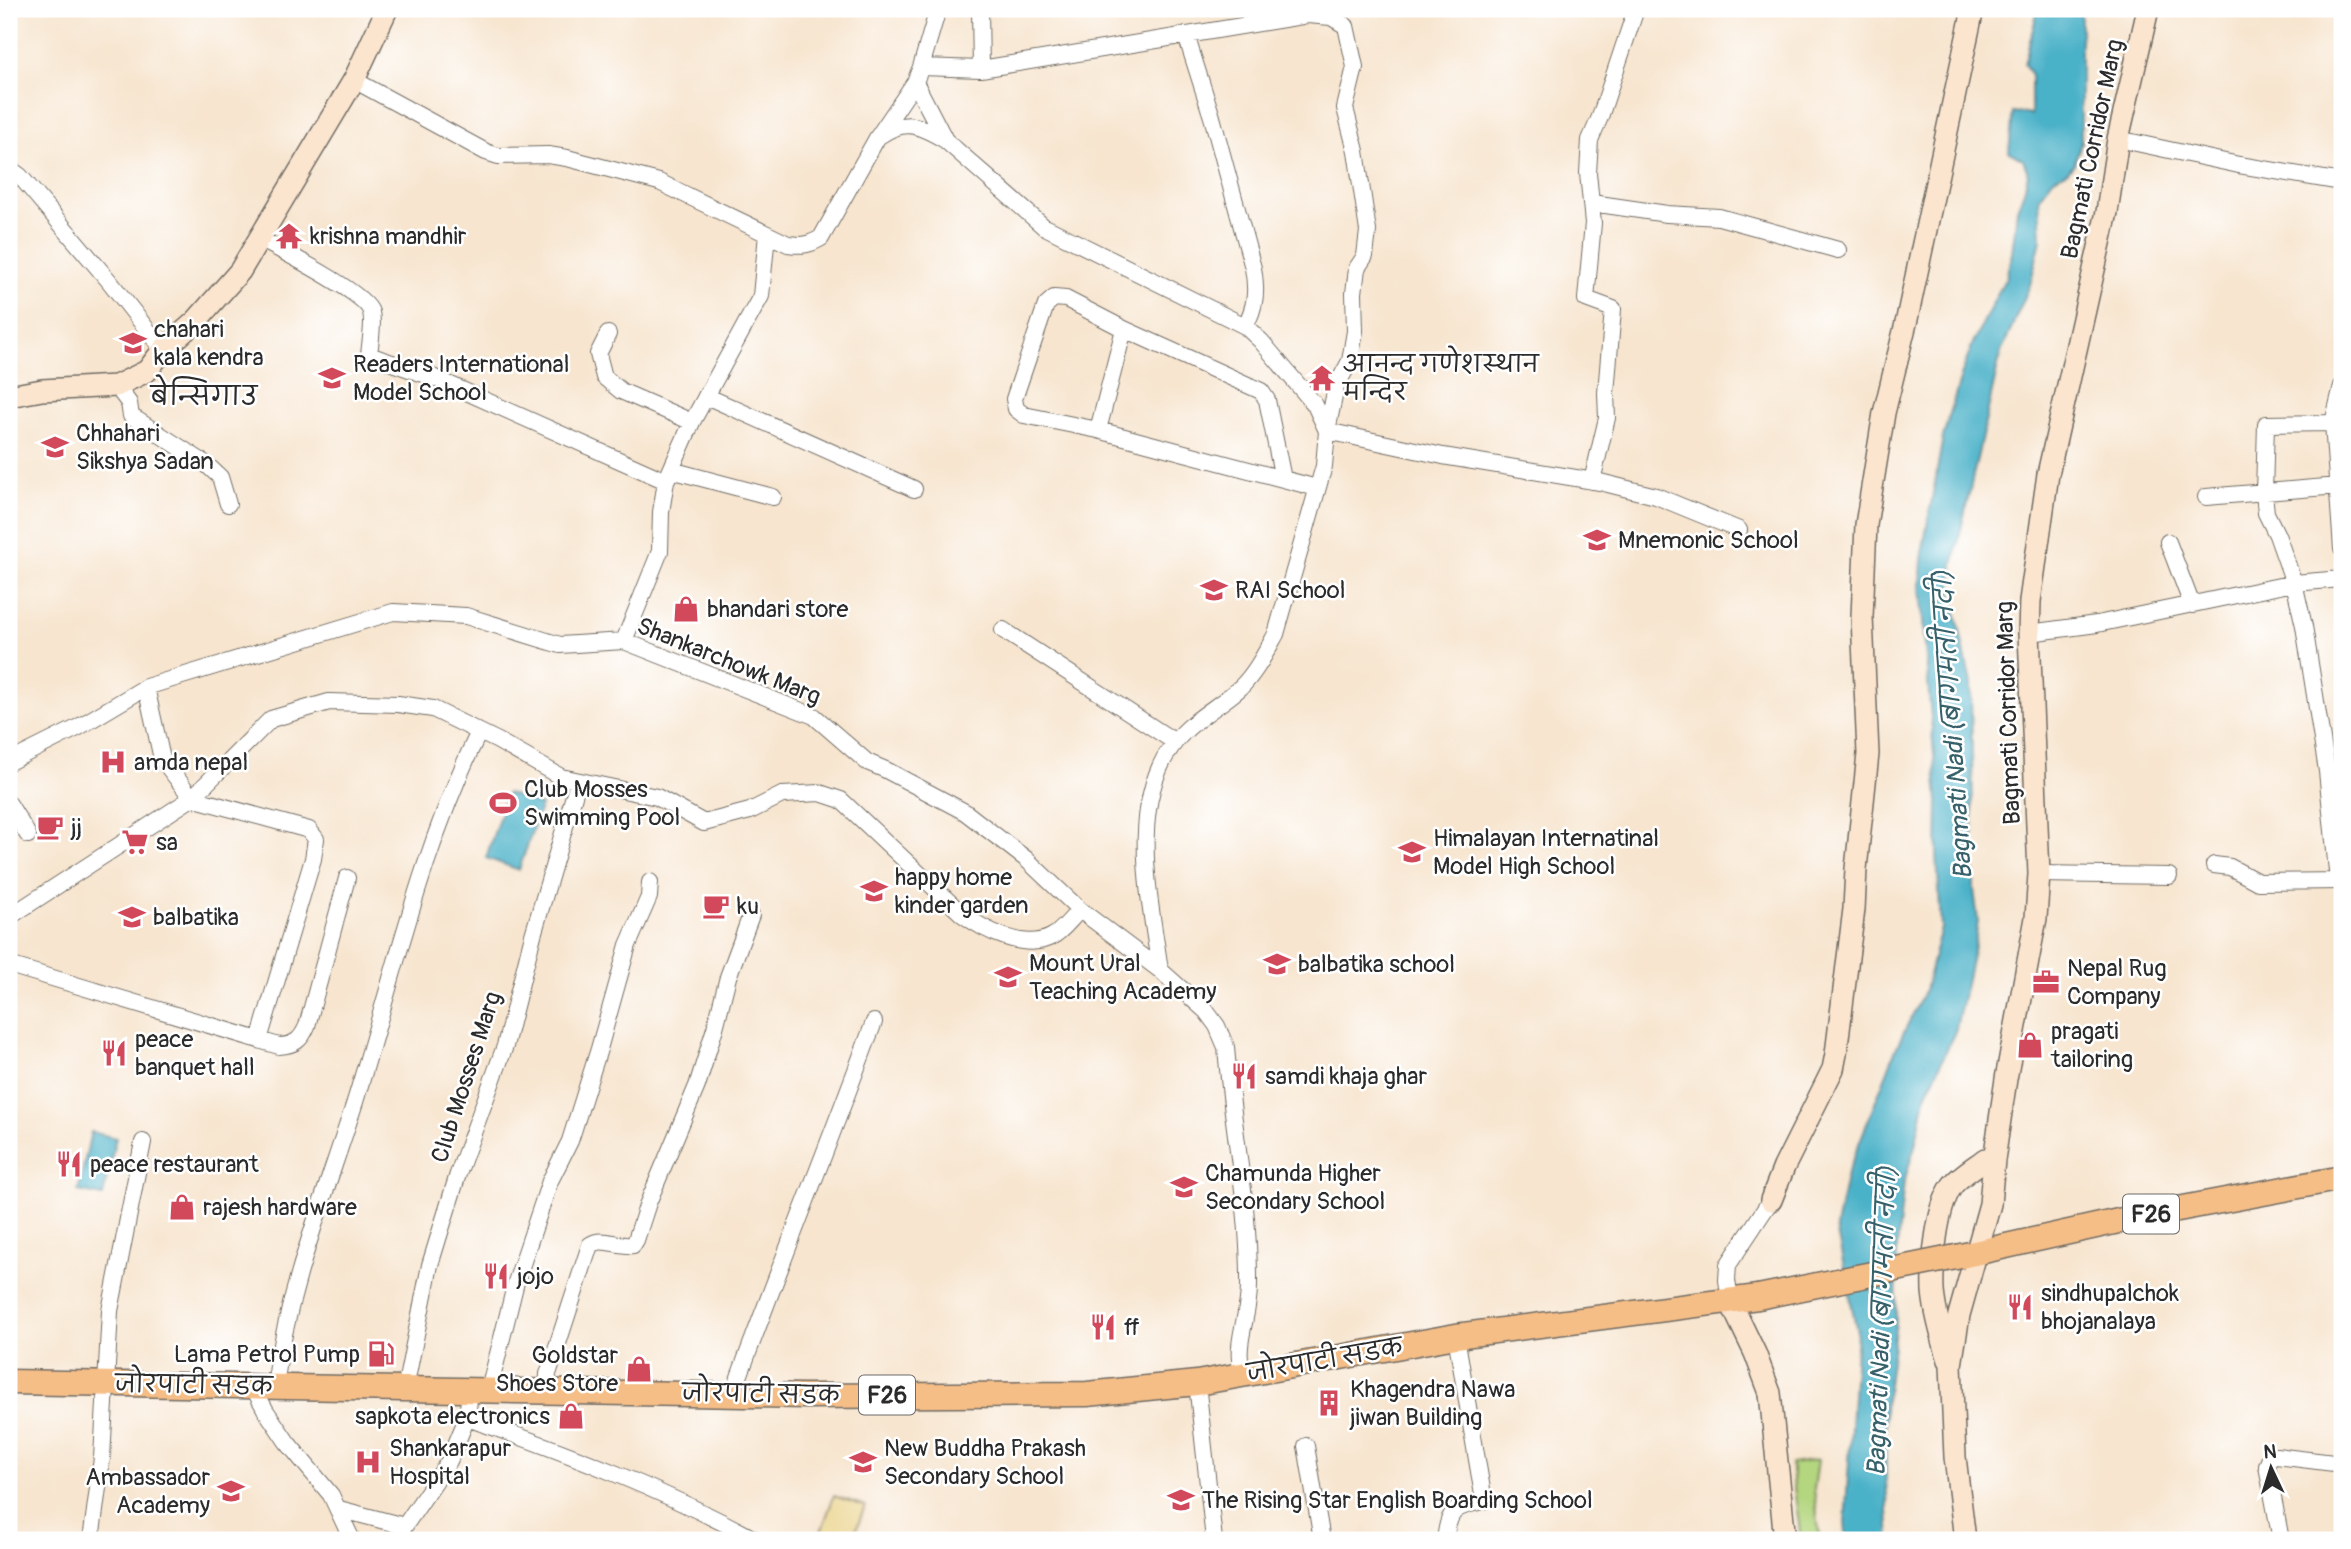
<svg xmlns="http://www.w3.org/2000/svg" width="2351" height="1549" viewBox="0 0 2351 1549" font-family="Pangolin,'Playpen Sans Deva',sans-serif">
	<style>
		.green { fill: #b4d67f; stroke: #708055; stroke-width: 2 }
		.sand { fill: #eeda9e; stroke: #8c8264; stroke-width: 2 }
		.water { fill: #49b1c8; stroke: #3a6e7a; stroke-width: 2 }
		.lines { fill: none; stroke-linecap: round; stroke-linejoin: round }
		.street-casing { stroke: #726c64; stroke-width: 18 }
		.secondary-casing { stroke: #726c64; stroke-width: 24 }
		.primary-casing { stroke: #726c64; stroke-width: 27 }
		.street { stroke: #fff; stroke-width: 16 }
		.secondary { stroke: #fbe5cf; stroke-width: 21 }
		.primary { stroke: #f6be87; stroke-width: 24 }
		.primary-bridge-casing { stroke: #726c64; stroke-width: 27; stroke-linecap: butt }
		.primary-bridge { stroke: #f6be87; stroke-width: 24 }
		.labels { text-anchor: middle; stroke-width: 5; stroke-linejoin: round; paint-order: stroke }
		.shield { fill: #fff; stroke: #6b6b6b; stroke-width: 2 }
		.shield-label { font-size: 23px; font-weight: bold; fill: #2b2b2b }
		.street-label { font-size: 24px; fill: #2b2b2b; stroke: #fff }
		.poi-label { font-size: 24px; fill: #2b2b2b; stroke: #fff; text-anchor: start }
		.neighbourhood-label { font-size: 26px; fill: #2b2b2b; stroke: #fff }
		.water-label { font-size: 26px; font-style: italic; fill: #37616a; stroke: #fff }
	</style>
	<rect width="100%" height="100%" fill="#fff"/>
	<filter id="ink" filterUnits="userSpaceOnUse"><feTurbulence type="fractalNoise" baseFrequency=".0143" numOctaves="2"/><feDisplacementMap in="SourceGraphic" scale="14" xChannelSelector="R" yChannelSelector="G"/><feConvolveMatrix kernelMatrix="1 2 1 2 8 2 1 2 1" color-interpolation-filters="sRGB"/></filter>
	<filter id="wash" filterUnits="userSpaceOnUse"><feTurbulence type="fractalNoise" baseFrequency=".00686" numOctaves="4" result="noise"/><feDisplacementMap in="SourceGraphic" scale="28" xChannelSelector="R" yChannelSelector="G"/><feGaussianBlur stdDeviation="1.57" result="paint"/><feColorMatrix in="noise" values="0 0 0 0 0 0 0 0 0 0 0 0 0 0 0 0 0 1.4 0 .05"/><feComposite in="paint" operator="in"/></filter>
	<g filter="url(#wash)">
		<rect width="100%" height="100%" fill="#f7e5cf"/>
		<path class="green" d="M1818,1460L1814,1489L1820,1540H1801L1791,1464Z"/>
		<path class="sand" d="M834,1496L865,1506L852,1540H818Z"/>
		<path class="water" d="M2038,9H2081V143L2074,164L2068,171L2054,178L2039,197L2041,240L2030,285L2001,352L1953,565L1952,593L1971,683L1974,889L1978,921L1976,937L1956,1029L1925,1098L1915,1146L1904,1182L1897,1247L1896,1322L1885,1408L1886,1481L1890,1540H1847L1845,1524L1857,1332L1836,1227L1846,1177L1898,1044L1925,990L1941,928L1937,854L1938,802L1920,586L1923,548L1943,437L1962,373L1973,343L2006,277L2012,253L2017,209L2024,191L2028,173L2023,160L2009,152L2013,112L2031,115V75L2024,64Z
			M507,793L541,805L519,870L486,858Z
			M91,1132L116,1138L103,1196L78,1191Z"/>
	</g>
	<g filter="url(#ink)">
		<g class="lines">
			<g class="street-casing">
				<path id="street" d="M938,9L921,67L915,82L945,140L1043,226L1245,326L1261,341L1315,405L1327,431L1324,466L1276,634C1266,652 1256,672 1241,687C1220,706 1193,719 1175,742C1127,803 1150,899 1160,970
					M980,9L981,69
					M1186,35L1212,117L1253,268C1257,290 1256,307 1245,326
					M921,67L981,69L1308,15L1331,17L1346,26L1355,67L1345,108L1356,151L1368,231L1365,256L1357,268L1354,293L1355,331L1350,361L1336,387L1327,431L1443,456L1600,482L1656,496L1739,530
					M354,80L486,152L498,156L548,155L567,158L659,182L788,244C802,246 809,245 821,238L877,138L915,82
					M879,136C906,118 919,125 945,140
					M2118,139L2239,165L2342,182
					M9,168L20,176L110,282L163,350
					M1592,203L1667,214L1719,217L1838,250
					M258,238C278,249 366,293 371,312C374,324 370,343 369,355L435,378L666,481
					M608,334L598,354L604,377L621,391L692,422
					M116,386L129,403L131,416L206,464L220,477L228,504
					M2342,386L2333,423L2342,549
					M706,396L914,489
					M2333,423L2266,424L2264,493L2266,513L2277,535L2294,583L2304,626L2327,771L2338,881
					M1098,430L1124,329
					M671,470L773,497
					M1283,479L1267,400L1261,391L1124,329L1066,299L1054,298L1046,305L1014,399L1016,409L1024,415L1098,430L1317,488
					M1592,481L1607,418L1606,393L1613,309L1586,299L1593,223L1588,173L1590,140L1600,117L1636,9
					M2206,497L2338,486
					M2168,542L2192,605
					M1003,630L1175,742
					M2029,633L2097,624L2294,583L2342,579
					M624,641L660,551L661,512L666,481L692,422L761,296L767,234
					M146,687L162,759L192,798L309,830L316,839L313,859L259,1040
					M9,762L77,728L146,687L393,612L466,616L560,645L624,641L814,716L867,762L886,770L965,812L1026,859L1080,910L1160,970L1206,1011L1217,1026L1226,1047C1232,1127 1250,1206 1249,1286C1249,1319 1234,1340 1242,1375
					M9,804L28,835
					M2214,865L2230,867L2258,882L2342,881
					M2039,874L2169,876
					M9,917L192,798L271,719L329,702L398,704L433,709L498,741L561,777L657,797L704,823L750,811L782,795L820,793L841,800L962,914C984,930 1024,951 1051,937C1062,932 1071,918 1080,910
					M9,965L279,1046C295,1045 301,1040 307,1026L347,878
					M1730,1301L1727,1280L1728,1265L1771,1200
					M1197,1383L1214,1540
					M275,1386C288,1288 324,1198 354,1105C393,980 421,850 479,732
					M253,1387L266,1411L287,1442L331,1495L352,1540
					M405,1389L430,1265L458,1174L505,1046L533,935L578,782
					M489,1390L516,1282L550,1181L570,1141L599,1049L628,945L649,897L650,882
					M547,1391L548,1374L590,1245C602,1236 618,1247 633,1245L636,1240L648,1203L697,1086L715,1028L728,977L751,915
					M735,1395L739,1377C783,1258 830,1141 874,1022
					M467,1418C566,1452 664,1490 756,1540
					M1306,1446L1322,1540
					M339,1509L404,1526
					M91,1540L102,1458L110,1311L143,1142
					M395,1540L449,1461L467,1418L470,1390
					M1445,1540C1449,1509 1454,1507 1484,1501L1456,1336
					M2281,1540L2267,1466L2270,1458L2276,1456L2342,1464"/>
			</g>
			<g class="secondary-casing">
				<path id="secondary" d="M9,396L42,390L116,386L147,371L163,350L196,321L240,271L354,80L387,9
					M1771,1200L1784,1167L1833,1069L1836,1054L1854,909L1856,869L1868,754L1862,617L1866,525L1884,413L1907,319L1973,9
					M1730,1301L1755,1353L1770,1393L1785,1540
					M1949,1360C1942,1338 1935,1314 1933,1291C1932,1264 1936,1209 1952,1186C1959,1176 1975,1167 1985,1159L1994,1160
					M1965,1540L1955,1457L1951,1365L1959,1315L1990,1204L1994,1160L2006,1079L2036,918L2039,874L2029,633L2030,601L2048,474L2107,212L2118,139L2148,9"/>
			</g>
			<g class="primary-casing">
				<path id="primary" d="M1961,1256L2141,1216L2342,1178
					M9,1382L805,1396L1087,1394L1197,1383L1456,1336L1758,1297"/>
			</g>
			<use href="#street" class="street"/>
			<use href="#secondary" class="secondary"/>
			<use href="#primary" class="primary"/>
			<g class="primary-bridge-casing">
				<path id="primary-bridge" d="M1758,1297L1961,1256"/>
			</g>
			<use href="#primary-bridge" class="primary-bridge"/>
		</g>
	</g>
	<defs>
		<g id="temple-bare" transform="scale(2.1)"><path d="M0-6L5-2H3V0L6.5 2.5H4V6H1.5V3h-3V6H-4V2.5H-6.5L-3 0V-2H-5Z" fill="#d1495b" stroke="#fff" stroke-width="2.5" paint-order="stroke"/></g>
		<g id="school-bare" transform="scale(2.1)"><path d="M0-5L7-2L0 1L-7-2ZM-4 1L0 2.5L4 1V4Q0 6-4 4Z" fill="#d1495b" stroke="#fff" stroke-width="2.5" paint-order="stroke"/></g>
		<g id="shop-bare" transform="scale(2.1)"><path d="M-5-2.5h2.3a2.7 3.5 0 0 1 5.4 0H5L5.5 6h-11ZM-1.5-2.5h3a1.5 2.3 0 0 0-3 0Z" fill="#d1495b" stroke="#fff" stroke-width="2.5" paint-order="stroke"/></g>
		<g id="hospital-bare" transform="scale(2.1)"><path d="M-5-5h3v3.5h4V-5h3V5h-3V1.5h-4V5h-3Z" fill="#d1495b" stroke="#fff" stroke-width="2.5" paint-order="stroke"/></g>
		<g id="stadium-bare" transform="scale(2.1)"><path d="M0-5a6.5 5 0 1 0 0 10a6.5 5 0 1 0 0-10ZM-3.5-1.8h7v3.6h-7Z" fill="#d1495b" stroke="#fff" stroke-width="2.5" paint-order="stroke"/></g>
		<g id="cafe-bare" transform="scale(2.1)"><path d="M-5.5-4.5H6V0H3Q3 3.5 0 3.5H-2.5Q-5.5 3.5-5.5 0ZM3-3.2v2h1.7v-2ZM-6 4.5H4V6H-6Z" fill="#d1495b" stroke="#fff" stroke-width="2.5" paint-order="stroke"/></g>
		<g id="supermarket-bare" transform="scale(2.1)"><path d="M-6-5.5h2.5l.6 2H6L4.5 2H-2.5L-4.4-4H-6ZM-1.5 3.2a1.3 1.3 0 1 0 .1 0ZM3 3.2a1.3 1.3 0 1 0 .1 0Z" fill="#d1495b" stroke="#fff" stroke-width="2.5" paint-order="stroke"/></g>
		<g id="office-bare" transform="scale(2.1)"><path d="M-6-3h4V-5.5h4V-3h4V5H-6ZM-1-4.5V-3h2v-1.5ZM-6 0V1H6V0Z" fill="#d1495b" stroke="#fff" stroke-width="2.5" paint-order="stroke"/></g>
		<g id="restaurant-bare" transform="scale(2.1)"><path d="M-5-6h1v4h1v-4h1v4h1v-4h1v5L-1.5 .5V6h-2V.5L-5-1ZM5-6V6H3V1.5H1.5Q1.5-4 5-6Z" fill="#d1495b" stroke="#fff" stroke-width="2.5" paint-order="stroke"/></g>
		<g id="fuel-bare" transform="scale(2.1)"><path d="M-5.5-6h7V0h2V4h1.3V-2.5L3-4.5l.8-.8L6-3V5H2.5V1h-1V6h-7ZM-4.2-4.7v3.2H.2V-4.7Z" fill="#d1495b" stroke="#fff" stroke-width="2.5" paint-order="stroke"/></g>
		<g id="building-bare" transform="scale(2.1)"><path d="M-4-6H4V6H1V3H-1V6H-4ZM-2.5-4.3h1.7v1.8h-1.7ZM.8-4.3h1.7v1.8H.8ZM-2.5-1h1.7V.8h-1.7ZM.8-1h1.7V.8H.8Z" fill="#d1495b" stroke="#fff" stroke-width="2.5" paint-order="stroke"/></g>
	</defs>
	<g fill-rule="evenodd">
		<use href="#temple-bare" x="289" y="236"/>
		<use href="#school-bare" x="133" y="343"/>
		<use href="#school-bare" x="332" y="378"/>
		<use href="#temple-bare" x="1322" y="378"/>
		<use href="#school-bare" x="55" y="447"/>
		<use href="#school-bare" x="1597" y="540"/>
		<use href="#school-bare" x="1214" y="590"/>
		<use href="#shop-bare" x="686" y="609"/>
		<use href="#hospital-bare" x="113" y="762"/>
		<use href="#stadium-bare" x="503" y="803"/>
		<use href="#cafe-bare" x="50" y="827"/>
		<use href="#supermarket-bare" x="135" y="842"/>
		<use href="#school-bare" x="1412" y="852"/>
		<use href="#school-bare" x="874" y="891"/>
		<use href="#cafe-bare" x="716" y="906"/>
		<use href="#school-bare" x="132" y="917"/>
		<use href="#school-bare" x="1277" y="964"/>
		<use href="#school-bare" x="1008" y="977"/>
		<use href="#office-bare" x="2046" y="982"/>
		<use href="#shop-bare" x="2030" y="1045"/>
		<use href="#restaurant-bare" x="114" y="1053"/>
		<use href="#restaurant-bare" x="1244" y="1076"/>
		<use href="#restaurant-bare" x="69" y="1164"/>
		<use href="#school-bare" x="1184" y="1187"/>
		<use href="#shop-bare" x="182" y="1207"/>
		<use href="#restaurant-bare" x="496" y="1276"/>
		<use href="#restaurant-bare" x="2020" y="1307"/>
		<use href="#restaurant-bare" x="1103" y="1327"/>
		<use href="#fuel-bare" x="381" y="1354"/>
		<use href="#shop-bare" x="639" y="1369"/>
		<use href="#building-bare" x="1329" y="1403"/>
		<use href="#shop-bare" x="571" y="1416"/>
		<use href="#hospital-bare" x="368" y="1462"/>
		<use href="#school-bare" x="863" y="1462"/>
		<use href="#school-bare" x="231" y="1491"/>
		<use href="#school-bare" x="1181" y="1500"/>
	</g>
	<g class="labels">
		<g class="shield">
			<rect x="2123" y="1194.5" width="56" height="39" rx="5"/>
			<rect x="859" y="1375.5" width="56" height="39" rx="5"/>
		</g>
		<g class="shield-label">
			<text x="2151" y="1222">F26</text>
			<text x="887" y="1403">F26</text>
		</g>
		<g class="street-label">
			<text transform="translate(2092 149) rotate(-78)" y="8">Bagmati Corridor Marg</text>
			<text transform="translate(729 661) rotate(22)" y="8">Shankarchowk Marg</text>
			<text transform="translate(2008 713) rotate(-92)" y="8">Bagmati Corridor Marg</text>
			<text transform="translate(466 1077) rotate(-72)" y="8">Club Mosses Marg</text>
			<text transform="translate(1325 1360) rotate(-10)" y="8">जोरपाटी सडक</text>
			<text transform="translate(194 1385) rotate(1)" y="8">जोरपाटी सडक</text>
			<text transform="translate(761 1394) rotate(1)" y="8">जोरपाटी सडक</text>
		</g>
		<g class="poi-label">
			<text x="310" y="244">krishna mandhir</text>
			<text x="154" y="337">chahari<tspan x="154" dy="28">kala kendra</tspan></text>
			<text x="353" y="372">Readers International<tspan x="353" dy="28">Model School</tspan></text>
			<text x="1343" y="372">आनन्द गणेशस्थान<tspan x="1343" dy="28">मन्दिर</tspan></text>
			<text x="76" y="441">Chhahari<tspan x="76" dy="28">Sikshya Sadan</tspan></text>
			<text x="1618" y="548">Mnemonic School</text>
			<text x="1235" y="598">RAI School</text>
			<text x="707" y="617">bhandari store</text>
			<text x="134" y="770">amda nepal</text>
			<text x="524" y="797">Club Mosses<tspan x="524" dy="28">Swimming Pool</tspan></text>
			<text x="71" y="835">jj</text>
			<text x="1433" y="846">Himalayan Internatinal<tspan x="1433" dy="28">Model High School</tspan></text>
			<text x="156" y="850">sa</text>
			<text x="895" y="885">happy home<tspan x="895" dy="28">kinder garden</tspan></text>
			<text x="737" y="914">ku</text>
			<text x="153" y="925">balbatika</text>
			<text x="1029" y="971">Mount Ural<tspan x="1029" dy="28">Teaching Academy</tspan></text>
			<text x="1298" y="972">balbatika school</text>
			<text x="2067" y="976">Nepal Rug<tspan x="2067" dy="28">Company</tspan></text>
			<text x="2051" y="1039">pragati<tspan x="2051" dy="28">tailoring</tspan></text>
			<text x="135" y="1047">peace<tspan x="135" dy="28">banquet hall</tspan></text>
			<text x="1265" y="1084">samdi khaja ghar</text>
			<text x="90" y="1172">peace restaurant</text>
			<text x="1205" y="1181">Chamunda Higher<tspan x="1205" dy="28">Secondary School</tspan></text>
			<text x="203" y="1215">rajesh hardware</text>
			<text x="517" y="1284">jojo</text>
			<text x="2041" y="1301">sindhupalchok<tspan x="2041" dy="28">bhojanalaya</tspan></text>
			<text x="1124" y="1335">ff</text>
			<text x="360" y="1362" text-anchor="end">Lama Petrol Pump</text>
			<text x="618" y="1363" text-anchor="end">Goldstar<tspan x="618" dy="28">Shoes Store</tspan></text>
			<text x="1350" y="1397">Khagendra Nawa<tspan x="1350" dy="28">jiwan Building</tspan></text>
			<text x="550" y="1424" text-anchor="end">sapkota electronics</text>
			<text x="389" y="1456">Shankarapur<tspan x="389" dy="28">Hospital</tspan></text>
			<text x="884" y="1456">New Buddha Prakash<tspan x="884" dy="28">Secondary School</tspan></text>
			<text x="210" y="1485" text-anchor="end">Ambassador<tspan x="210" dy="28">Academy</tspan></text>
			<text x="1202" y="1508">The Rising Star English Boarding School</text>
		</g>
		<g class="neighbourhood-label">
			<text x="204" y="405">बेन्सिगाउ</text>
		</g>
		<g class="water-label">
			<text transform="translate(1952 725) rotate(-94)" y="9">Bagmati Nadi (बागमती नदी)</text>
			<text transform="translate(1881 1321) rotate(-88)" y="9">Bagmati Nadi (बागमती नदी)</text>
		</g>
	</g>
	<rect width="2351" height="1549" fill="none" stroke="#fff" stroke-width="35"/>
	<g transform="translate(2271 1468) rotate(356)" stroke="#ffffff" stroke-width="5" paint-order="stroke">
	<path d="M0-5L12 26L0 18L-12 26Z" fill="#2b2b2b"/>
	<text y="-10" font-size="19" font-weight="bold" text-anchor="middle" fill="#2b2b2b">N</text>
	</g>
</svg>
